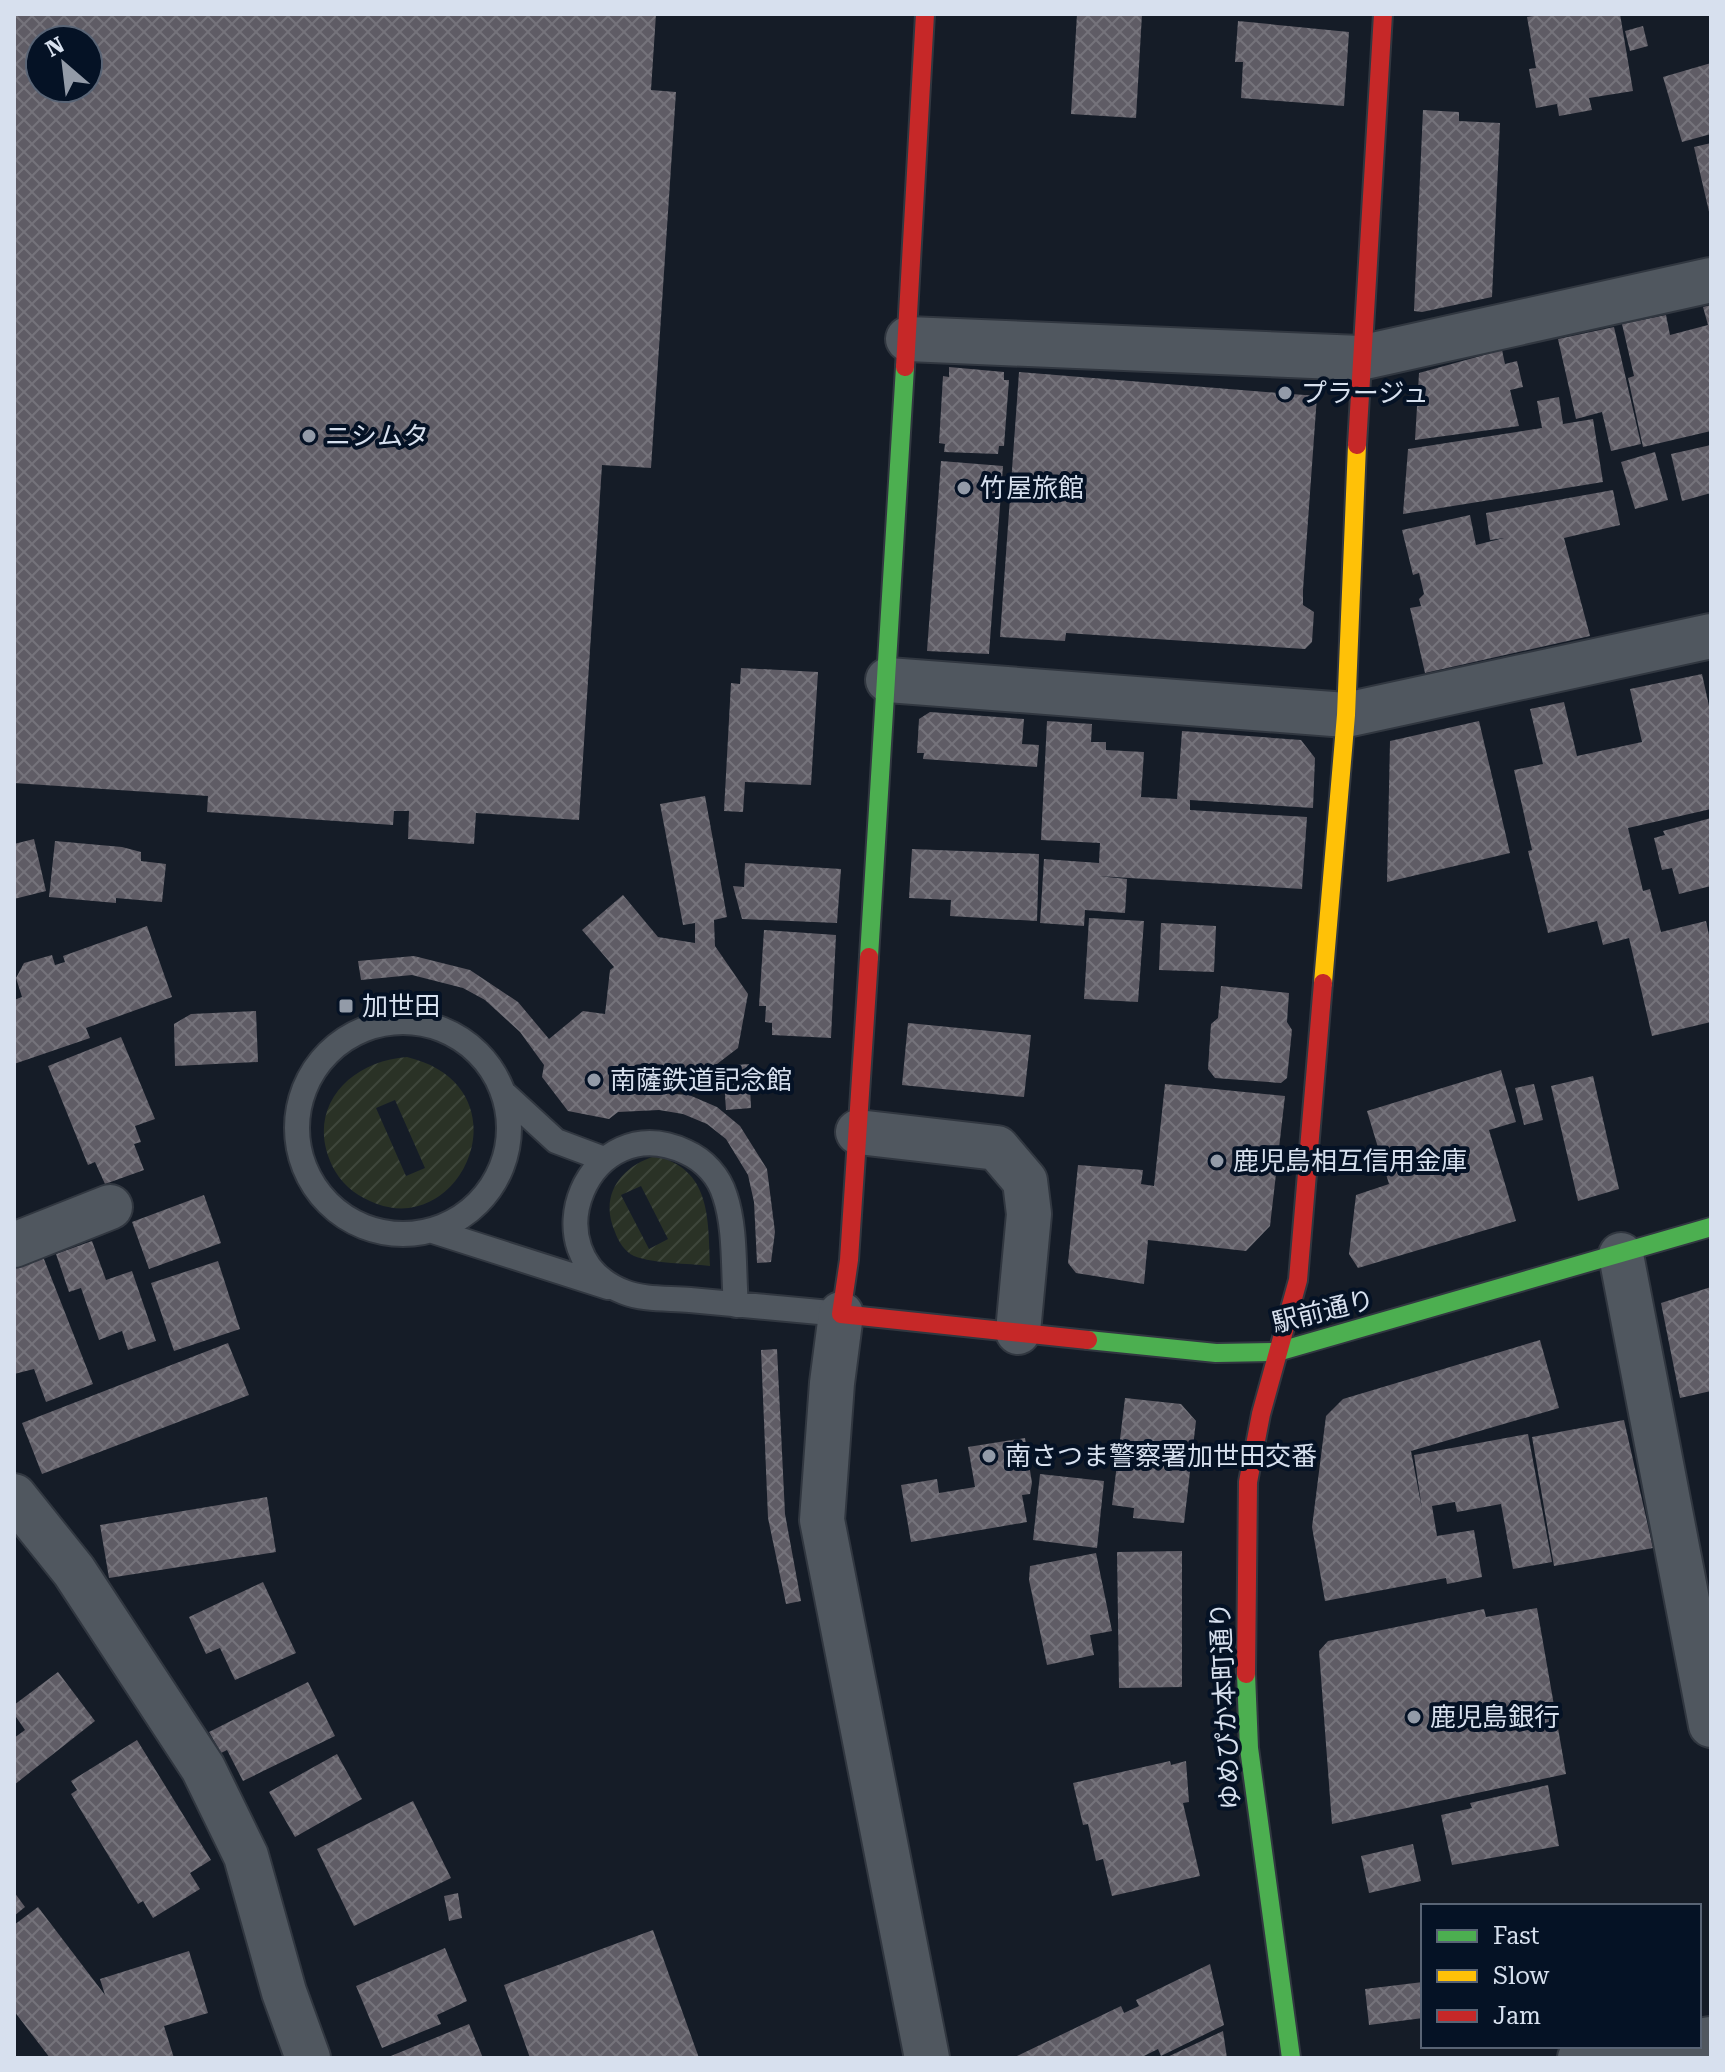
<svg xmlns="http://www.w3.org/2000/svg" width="1725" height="2072" viewBox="0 0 1725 2072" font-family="'Roboto Serif','Noto Sans JP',serif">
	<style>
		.garden { fill: url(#garden-furrows); fill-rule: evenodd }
		.building { fill: url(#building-cross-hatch); fill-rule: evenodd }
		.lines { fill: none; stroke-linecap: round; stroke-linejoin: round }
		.lane-casing { stroke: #313740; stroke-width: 28 }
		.street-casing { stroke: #313740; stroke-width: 48 }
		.fast-casing { stroke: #313740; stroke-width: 22 }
		.slow-casing { stroke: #313740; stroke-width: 22 }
		.jam-casing { stroke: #313740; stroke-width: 22 }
		.lane { stroke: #50575f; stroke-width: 24 }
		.street { stroke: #50575f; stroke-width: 44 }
		.fast { stroke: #4caf50; stroke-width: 18 }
		.slow { stroke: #ffc107; stroke-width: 18 }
		.jam { stroke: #c62828; stroke-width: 18 }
		.poi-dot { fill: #939ba8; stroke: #051225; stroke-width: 3 }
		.labels { text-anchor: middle; stroke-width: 8; stroke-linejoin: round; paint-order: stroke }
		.poi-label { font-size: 26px; fill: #d7e0ee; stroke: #051225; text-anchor: start }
		.street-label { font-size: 26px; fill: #d7e0ee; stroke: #051225 }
	</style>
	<defs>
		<pattern id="garden-furrows" width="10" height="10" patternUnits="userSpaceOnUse" patternTransform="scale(2)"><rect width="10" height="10" fill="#2a3226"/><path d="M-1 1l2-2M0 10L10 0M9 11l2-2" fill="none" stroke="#3e463b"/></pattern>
		<pattern id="building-cross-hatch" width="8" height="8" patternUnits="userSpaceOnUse" patternTransform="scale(2)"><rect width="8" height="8" fill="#5f5c65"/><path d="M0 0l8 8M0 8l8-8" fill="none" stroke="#75737b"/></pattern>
	</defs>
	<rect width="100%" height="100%" fill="#151c27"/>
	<path class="garden" d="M407,1057C527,1086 465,1236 377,1204C359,1197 345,1188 335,1171C302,1112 347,1061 407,1057ZM395,1100L425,1168L406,1176L376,1108Z
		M655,1156C711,1169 708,1218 710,1266C687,1263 655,1264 634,1256C625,1252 618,1241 615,1232C599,1196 620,1167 655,1156ZM641,1186L668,1239L649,1249L621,1195Z"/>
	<path class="building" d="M14,14H656L651,90L676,92L651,468L602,465L579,820L476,813L474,844L408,839L409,811H394L393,825L207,812L208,796L14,783ZM40,40H88V88H40Z
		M1077,14H1142L1136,118L1071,114Z
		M1546,14H1620L1633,91L1589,98L1592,110L1559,116L1557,104L1536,108L1529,69L1536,68L1527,17Z
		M1238,21L1349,32L1344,106L1241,98L1243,62H1235Z
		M1643,26L1648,46L1630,51L1625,31Z
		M1711,63V134L1682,142L1663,77Z
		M1423,110L1459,112V121L1500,123L1492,297L1422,312L1414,311Z
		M1711,143V216H1710L1694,147Z
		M1711,305V431L1643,447L1628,378L1634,376L1622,324L1666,315L1670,335L1708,325L1703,307Z
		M1614,327L1641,444L1611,451L1602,412L1576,419L1558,339Z
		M1502,350L1505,364L1517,361L1523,387L1510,390L1519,426L1415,440L1419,373Z
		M949,367L1004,372V380H1009L1004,446H999L998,454L944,452L945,444L939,443L943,376L949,377Z
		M1019,372L1317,396L1303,590V605L1314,612L1312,642L1305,649L1066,633L1065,641L1000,637Z
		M1559,397L1563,424L1593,419L1603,482L1403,514L1408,449L1542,428L1537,401Z
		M1711,445V493L1682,501L1671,454Z
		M1655,452L1668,500L1635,509L1621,462Z
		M941,461L1003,466L989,654L927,651Z
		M1613,490L1620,525L1564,538L1590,636L1425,673L1410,608L1421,606L1419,599L1424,594L1419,573L1413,575L1402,530L1470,515L1476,545L1504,538L1490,540L1486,513Z
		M741,668L818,672L811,785L745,782L743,812L724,811L731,683L740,684Z
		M1702,674L1711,715V809L1628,828L1643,891L1650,889L1661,932L1706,921L1711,944V1022L1652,1036L1629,938L1603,945L1597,921L1548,933L1528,851L1532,850L1514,770L1543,764L1530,709L1564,702L1577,756L1642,742L1630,689Z
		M930,712L1024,719L1022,744L1039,745L1037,767L923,759L924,753H917L919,719Z
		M1047,721L1092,724L1091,742H1106V750L1144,752L1141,797L1177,799L1182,731L1301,740L1315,758L1313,808L1190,800V810L1307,817L1302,889L1098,876L1127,879L1125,913L1085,910L1084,926L1040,923L1044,859L1099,863L1100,843L1041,840Z
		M1479,721L1510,853L1387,882L1390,741Z
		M705,796L727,917L714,920L715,946L748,994L738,1048L692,1083L645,1075L642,1092L689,1095L717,1107L740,1126L767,1169L775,1232L771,1262L757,1263L754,1202L748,1175L726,1139L707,1124L683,1114L659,1110L618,1112L609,1119L568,1111L542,1077L544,1065L520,1032L485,1000L463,988L412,975L361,980L358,961L414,956L470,970L518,1002L549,1039L583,1011L605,1014L610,970L614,967L582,930L623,895L658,937L695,943V923L683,925L660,804Z
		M1711,818V886L1679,894L1672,868L1662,870L1654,838L1665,835L1663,831Z
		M34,839L46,891L14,899V844Z
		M55,841L122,847L141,852V861L166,864L162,902L116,898V903L49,897Z
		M912,849L1039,854L1037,921L950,916L951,900L909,898Z
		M745,863L841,869L837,923L742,919L733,886L744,887Z
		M1089,918L1144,921L1138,1002L1084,999Z
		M1161,923L1216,926L1214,972L1159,970Z
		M147,926L172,997L86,1028L90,1038L14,1064V1000L22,997L16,978L24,963L52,955L55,965L65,962L63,956Z
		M764,930L836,935L831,1038L772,1035V1023L765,1022L766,1006H759Z
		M1221,986L1289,993L1287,1022L1292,1030L1287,1078L1281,1083L1215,1078L1208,1069L1211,1024L1218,1018Z
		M256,1011L258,1062L175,1066L174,1024L191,1014Z
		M908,1023L1031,1035L1024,1097L902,1085Z
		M121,1037L155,1119L135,1126L141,1142L134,1144L144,1170L105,1184L95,1162L88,1165L48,1066Z
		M749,1064L751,1108L726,1110L723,1066Z
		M1501,1070L1516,1122L1489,1130L1516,1221L1358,1268L1349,1254L1356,1195L1389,1184L1367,1111Z
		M1593,1076L1619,1189L1578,1201L1551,1086Z
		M1165,1084L1285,1096L1270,1226L1246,1251L1148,1240L1144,1284L1076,1273L1068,1263L1078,1165L1143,1170L1141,1184L1154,1186Z
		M1534,1084L1543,1120L1524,1125L1515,1088Z
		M204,1195L221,1243L149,1269L132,1222Z
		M92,1241L106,1280L132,1271L156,1341L128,1350L122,1331L99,1340L81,1288L69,1292L56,1254Z
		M42,1254L93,1384L46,1402L34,1369L14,1374V1264Z
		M218,1261L240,1329L174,1351L151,1283Z
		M1711,1287V1391L1680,1398L1661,1303Z
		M1540,1340L1559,1408L1411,1451L1422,1509L1414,1455L1528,1434L1552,1562L1513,1569L1501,1504L1457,1512L1455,1502L1432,1506L1437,1536L1474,1530L1482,1577L1447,1584L1446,1578L1325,1601L1312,1527L1326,1416L1343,1399Z
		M228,1343L249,1395L42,1474L22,1423Z
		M777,1349L785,1514L801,1601L786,1604L768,1518L761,1350Z
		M1125,1398L1181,1404L1196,1421L1184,1523L1133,1518L1134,1508L1112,1505Z
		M1624,1420L1653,1548L1554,1566L1532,1437Z
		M1025,1438L1032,1483L1030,1494L1022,1495L1027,1522L911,1542L901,1485L937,1479L939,1493L975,1487L968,1447Z
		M1040,1474L1104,1481L1097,1548L1033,1540Z
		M267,1497L276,1552L109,1578L100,1525Z
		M1182,1551V1687L1119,1688L1117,1552Z
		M1096,1553L1112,1631L1090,1635L1094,1655L1047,1665L1029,1580L1030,1566Z
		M263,1582L296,1653L235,1680L220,1648L206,1654L189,1617Z
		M1537,1608L1566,1774L1332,1824L1319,1651L1328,1641L1484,1609L1486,1617Z
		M58,1672L95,1721L14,1785V1738L25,1730L14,1714V1705Z
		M308,1682L335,1736L243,1781L227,1750L221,1753L209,1732Z
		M137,1740L211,1860L190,1873L200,1889L153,1918L143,1901L138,1904L71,1794L77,1790L71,1781Z
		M337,1754L362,1799L295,1837L269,1792Z
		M1170,1761L1171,1765L1186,1761L1189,1802L1183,1803L1200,1876L1112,1896L1103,1859L1096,1861L1088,1824L1083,1825L1073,1783Z
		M1548,1785L1559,1846L1452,1865L1441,1815L1472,1808L1470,1803Z
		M413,1801L451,1878L354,1926L317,1849Z
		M1413,1844L1421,1881L1369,1893L1361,1856Z
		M14,1892L25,1907L14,1916Z
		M458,1893L462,1918L449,1921L444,1896Z
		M38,1907L105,1995L100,1979L189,1951L208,2013L164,2026L174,2058H50L14,2011V1925Z
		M653,1930L699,2058H530L504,1985Z
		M445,1948L467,2001L437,2015L441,2024L382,2048L356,1986Z
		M1210,1964L1224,2025L1161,2056L1158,2049L1140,2058H1013L1121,2006L1124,2013L1139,2006L1136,2000Z
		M1423,1982V2018L1369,2025L1365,1989Z
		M469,2024L483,2058H386Z
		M1223,2031L1227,2058H1165Z"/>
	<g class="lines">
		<g class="lane-casing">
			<path id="lane" d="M297 1128a106 106 0 1 1 212 0a106 106 0 1 1-212 0Z
				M506,1095L556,1141L604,1159
				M433,1231L608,1287
				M736,1305C733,1270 736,1229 725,1196C719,1176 704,1160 686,1152C588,1106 528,1255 624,1292C644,1300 669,1298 690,1300C740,1305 791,1309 841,1314"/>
		</g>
		<g class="street-casing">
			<path id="street" d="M908,339L1360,358L1711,280
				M888,680L1346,715L1711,636
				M858,1132L997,1148L1025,1181L1029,1214L1018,1332
				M14,1245L110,1207
				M1621,1255L1711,1725
				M841,1314L832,1383L822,1520L927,2058
				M14,1496L74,1571L203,1768L246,1856L284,1992L308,2058
				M1699,2041L1711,2039
				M1580,2058L1664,2046"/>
		</g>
		<g class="fast-casing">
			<path id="fast" d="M869,957L905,367
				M1088,1340L1216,1353L1277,1352L1711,1227
				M1246,1674L1249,1748L1291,2058"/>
		</g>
		<g class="slow-casing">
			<path id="slow" d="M1323,983L1346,715L1357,445"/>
		</g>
		<g class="jam-casing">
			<path id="jam" d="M905,367L925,14
				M1357,445L1383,14
				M869,957L849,1260L841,1314L1088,1340
				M1246,1674L1248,1482L1261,1414L1298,1280L1323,983"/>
		</g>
		<use href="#lane" class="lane"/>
		<use href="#street" class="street"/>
		<use href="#fast" class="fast"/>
		<use href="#slow" class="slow"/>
		<use href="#jam" class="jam"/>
	</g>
	<g class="poi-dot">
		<circle cx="1285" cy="393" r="8"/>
		<circle cx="309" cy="436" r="8"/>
		<circle cx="964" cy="488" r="8"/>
		<rect x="338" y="998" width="16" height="16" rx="4"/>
		<circle cx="594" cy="1080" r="8"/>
		<circle cx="1217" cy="1161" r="8"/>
		<circle cx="989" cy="1456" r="8"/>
		<circle cx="1414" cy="1717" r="8"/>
	</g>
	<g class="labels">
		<g class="poi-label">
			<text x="1301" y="402">プラージュ</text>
			<text x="325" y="445">ニシムタ</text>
			<text x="980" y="497">竹屋旅館</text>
			<text x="362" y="1015">加世田</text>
			<text x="610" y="1089">南薩鉄道記念館</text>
			<text x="1233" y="1170">鹿児島相互信用金庫</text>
			<text x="1005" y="1465">南さつま警察署加世田交番</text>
			<text x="1430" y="1726">鹿児島銀行</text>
		</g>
		<g class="street-label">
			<text transform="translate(1323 1311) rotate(-14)" y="9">駅前通り</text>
			<text transform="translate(1225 1706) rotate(-93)" y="9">ゆめぴか本町通り</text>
		</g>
	</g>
	<rect width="1725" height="2072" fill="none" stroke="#d7e0ee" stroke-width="32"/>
	<rect x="1421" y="1904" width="280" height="144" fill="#051225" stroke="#596475" stroke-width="2"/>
	<rect x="1437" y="1930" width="40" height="12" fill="#4caf50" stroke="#596475" stroke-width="2"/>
	<text x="1493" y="1944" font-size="24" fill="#d7e0ee">Fast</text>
	<rect x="1437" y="1970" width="40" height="12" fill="#ffc107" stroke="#596475" stroke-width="2"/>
	<text x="1493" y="1984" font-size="24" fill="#d7e0ee">Slow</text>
	<rect x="1437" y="2010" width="40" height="12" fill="#c62828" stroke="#596475" stroke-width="2"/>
	<text x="1493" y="2024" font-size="24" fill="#d7e0ee">Jam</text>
	<g transform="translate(64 64) rotate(332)"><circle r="38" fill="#051225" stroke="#596475" stroke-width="2"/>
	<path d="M0-6L14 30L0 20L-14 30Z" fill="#939ba8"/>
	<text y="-12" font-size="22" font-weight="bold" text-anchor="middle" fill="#d7e0ee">N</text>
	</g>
</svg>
